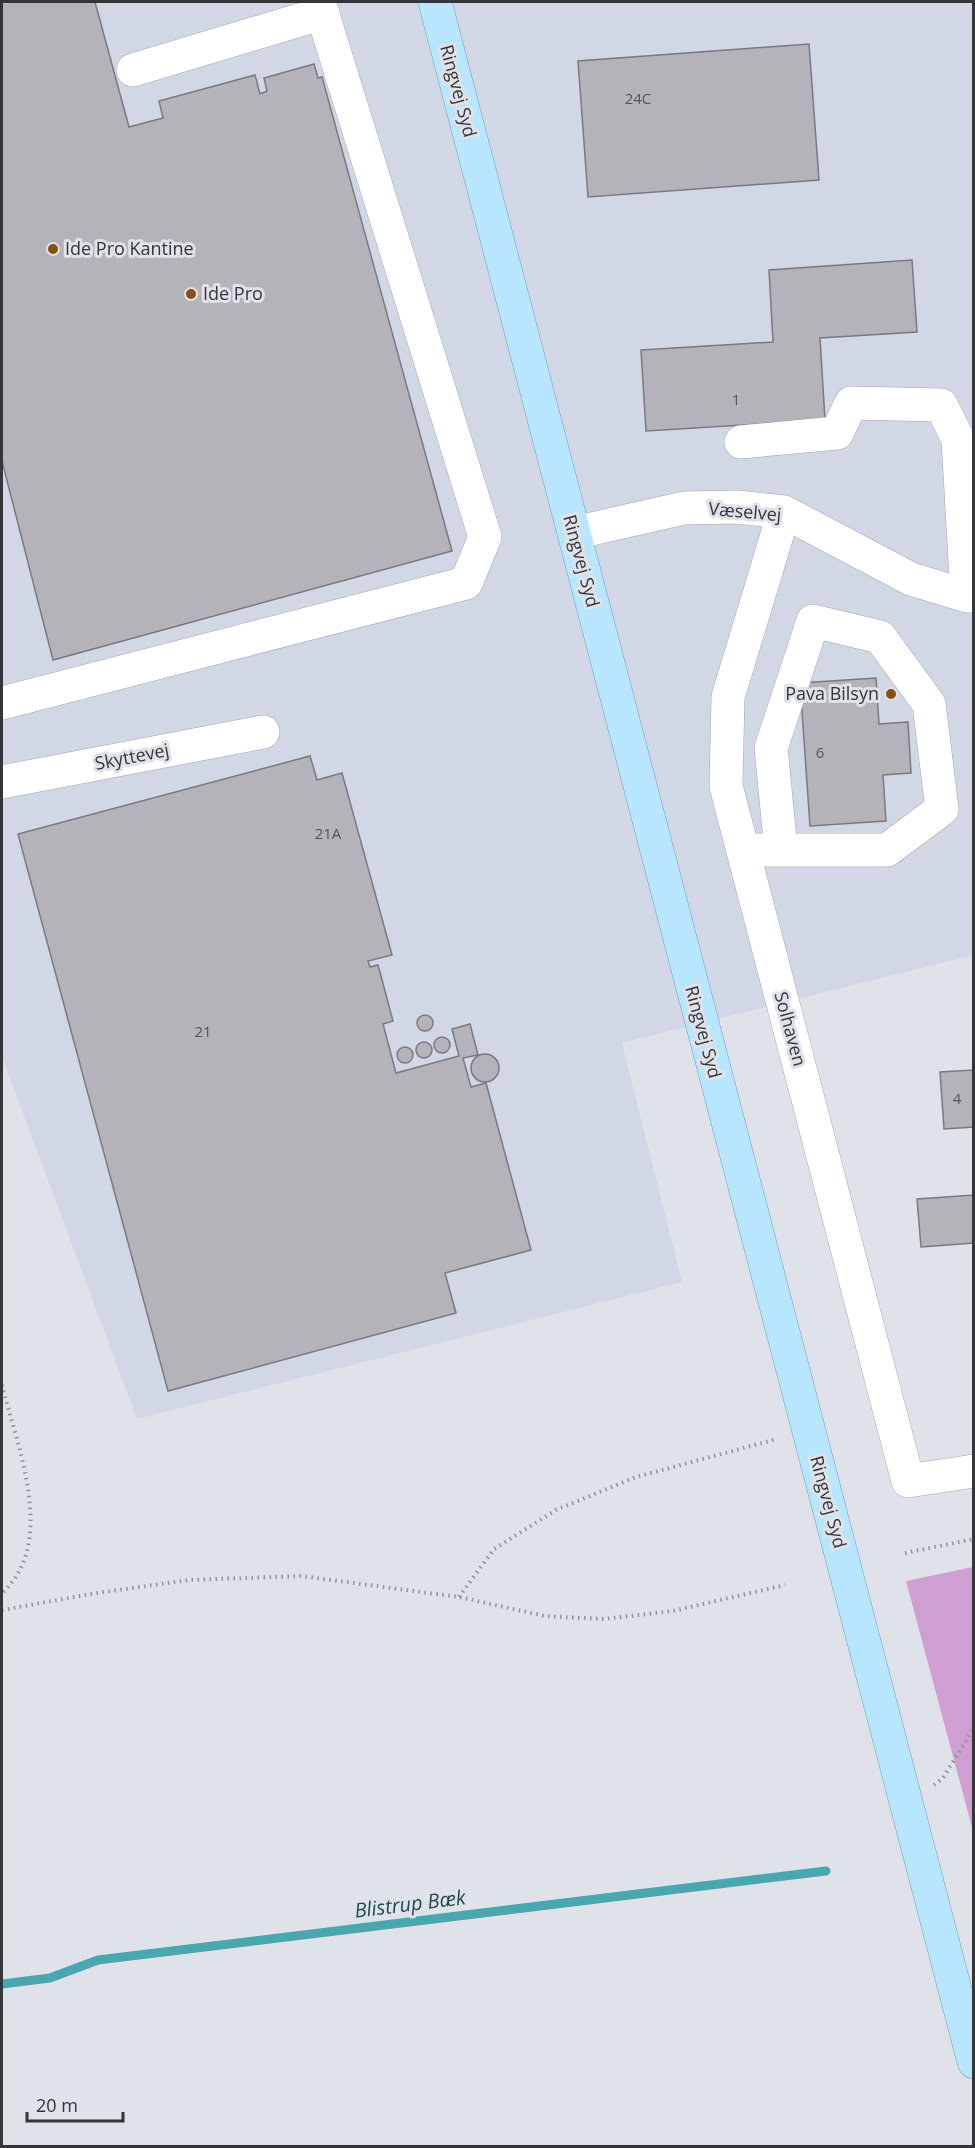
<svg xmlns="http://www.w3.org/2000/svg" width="975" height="2148" viewBox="0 0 975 2148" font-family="'Open Sans',sans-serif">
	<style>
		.built { fill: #d1d7e4 }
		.forest { fill: #d09fd1 }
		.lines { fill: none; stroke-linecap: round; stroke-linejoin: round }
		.stream { stroke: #4ba7af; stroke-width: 9 }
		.building { fill: #b4b3ba; stroke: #7a797f; stroke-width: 1.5 }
		.minor-casing { stroke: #a4a7ad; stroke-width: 34 }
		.major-casing { stroke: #6b9db9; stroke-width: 34 }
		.path { stroke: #8f9196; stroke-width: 4; stroke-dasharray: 1.5 4.5; stroke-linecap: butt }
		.minor { stroke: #fff; stroke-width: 33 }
		.major { stroke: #b8e6ff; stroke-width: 33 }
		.poi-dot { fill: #8c4d13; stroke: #dfe2e9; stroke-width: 2 }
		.labels { text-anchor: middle; stroke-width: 6; stroke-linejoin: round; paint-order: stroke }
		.number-label { font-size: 15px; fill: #545458 }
		.street-label { font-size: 18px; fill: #343538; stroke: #dfe2e9 }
		.poi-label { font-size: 18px; fill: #343538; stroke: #dfe2e9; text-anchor: start }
		.water-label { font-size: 20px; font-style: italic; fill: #214b4f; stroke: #dfe2e9 }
	</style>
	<rect width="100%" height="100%" fill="#dfe2e9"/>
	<path class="built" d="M2,2H973V955L622,1043L682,1282L137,1419L2,1057Z"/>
	<path class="forest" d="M973,1567H974L973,1831L906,1581Z"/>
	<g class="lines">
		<path class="stream" d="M2,1984L50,1978L98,1960L826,1871"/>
	</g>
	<path class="building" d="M2,2H95L129,127L163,118L159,101L255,75L260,94L267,91L264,78L314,64L318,78L322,77L452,551L53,660L2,461Z
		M809,44L819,180L588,197L578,61Z
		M912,260L917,332L820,338L825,420L646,431L641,350L773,342L769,270Z
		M876,678L879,724L908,722L911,773L883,775L886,821L810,826L800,683Z
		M310,756L317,780L342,773L392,955L368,961L370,967L378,965L393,1021L383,1024L396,1073L459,1056L452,1029L470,1024L478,1055L463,1058L471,1087L486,1083L531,1250L445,1273L456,1313L168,1391L18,834Z
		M417 1023a8 8 0 1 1 16 0a8 8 0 1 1-16 0Z
		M434 1045a8 8 0 1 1 16 0a8 8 0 1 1-16 0Z
		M416 1050a8 8 0 1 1 16 0a8 8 0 1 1-16 0Z
		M397 1055a8 8 0 1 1 16 0a8 8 0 1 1-16 0Z
		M471 1068a14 14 0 1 1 28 0a14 14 0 1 1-28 0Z
		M974,1070V1127L944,1129L940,1072Z
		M974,1195V1243L921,1247L917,1199Z"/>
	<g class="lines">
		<g class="minor-casing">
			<path id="minor" d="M133,70L323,13
				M741,442L837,433L851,403L941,405L958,439L967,596
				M784,512L728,697L726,786L908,1481L974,1471
				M574,533L684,508L736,507L784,512L911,579L967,596H974
				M2,703L466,583L485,537L319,2
				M2,782L263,732
				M744,850H887L942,809L929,704L880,637L813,621L771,748L781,850"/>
		</g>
		<g class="major-casing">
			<path id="major" d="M435,2L974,2062"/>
		</g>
		<path class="path" d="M2,1385C17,1446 58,1543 2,1593
			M905,1553L974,1539
			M459,1597L494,1549L556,1510L636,1477L777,1439
			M2,1610L97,1593L189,1580L301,1576L459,1597L545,1616L604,1619L673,1611L785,1585
			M934,1785L943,1778L974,1728"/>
		<use href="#minor" class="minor"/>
		<use href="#major" class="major"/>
	</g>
	<g class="poi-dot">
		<circle cx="53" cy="249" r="6"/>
		<circle cx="191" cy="294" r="6"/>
		<circle cx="891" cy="694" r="6"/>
	</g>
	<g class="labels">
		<g class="number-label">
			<text x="638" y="104">24C</text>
			<text x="736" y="405">1</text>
			<text x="820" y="758">6</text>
			<text x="328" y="839">21A</text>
			<text x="203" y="1037">21</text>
			<text x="957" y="1104">4</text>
		</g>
		<g class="street-label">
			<text transform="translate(458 91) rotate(75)" y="6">Ringvej Syd</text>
			<text transform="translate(745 512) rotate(5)" y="6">Væselvej</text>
			<text transform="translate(581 561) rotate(75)" y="6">Ringvej Syd</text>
			<text transform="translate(132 757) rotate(-11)" y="6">Skyttevej</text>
			<text transform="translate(790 1029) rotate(75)" y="6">Solhaven</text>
			<text transform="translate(703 1032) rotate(75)" y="6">Ringvej Syd</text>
			<text transform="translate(828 1502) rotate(75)" y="6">Ringvej Syd</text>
		</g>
		<g class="poi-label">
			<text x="65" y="255">Ide Pro Kantine</text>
			<text x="203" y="300">Ide Pro</text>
			<text x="879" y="700" text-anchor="end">Pava Bilsyn</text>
		</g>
		<g class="water-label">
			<text transform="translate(410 1904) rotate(-7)" y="7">Blistrup Bæk</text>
		</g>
	</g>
	<rect width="975" height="2148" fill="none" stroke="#343538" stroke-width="6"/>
	<path d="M27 2112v9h96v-9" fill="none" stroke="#343538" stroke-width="3"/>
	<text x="36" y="2112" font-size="18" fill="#343538" stroke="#dfe2e9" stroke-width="4.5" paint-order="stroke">20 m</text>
</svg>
